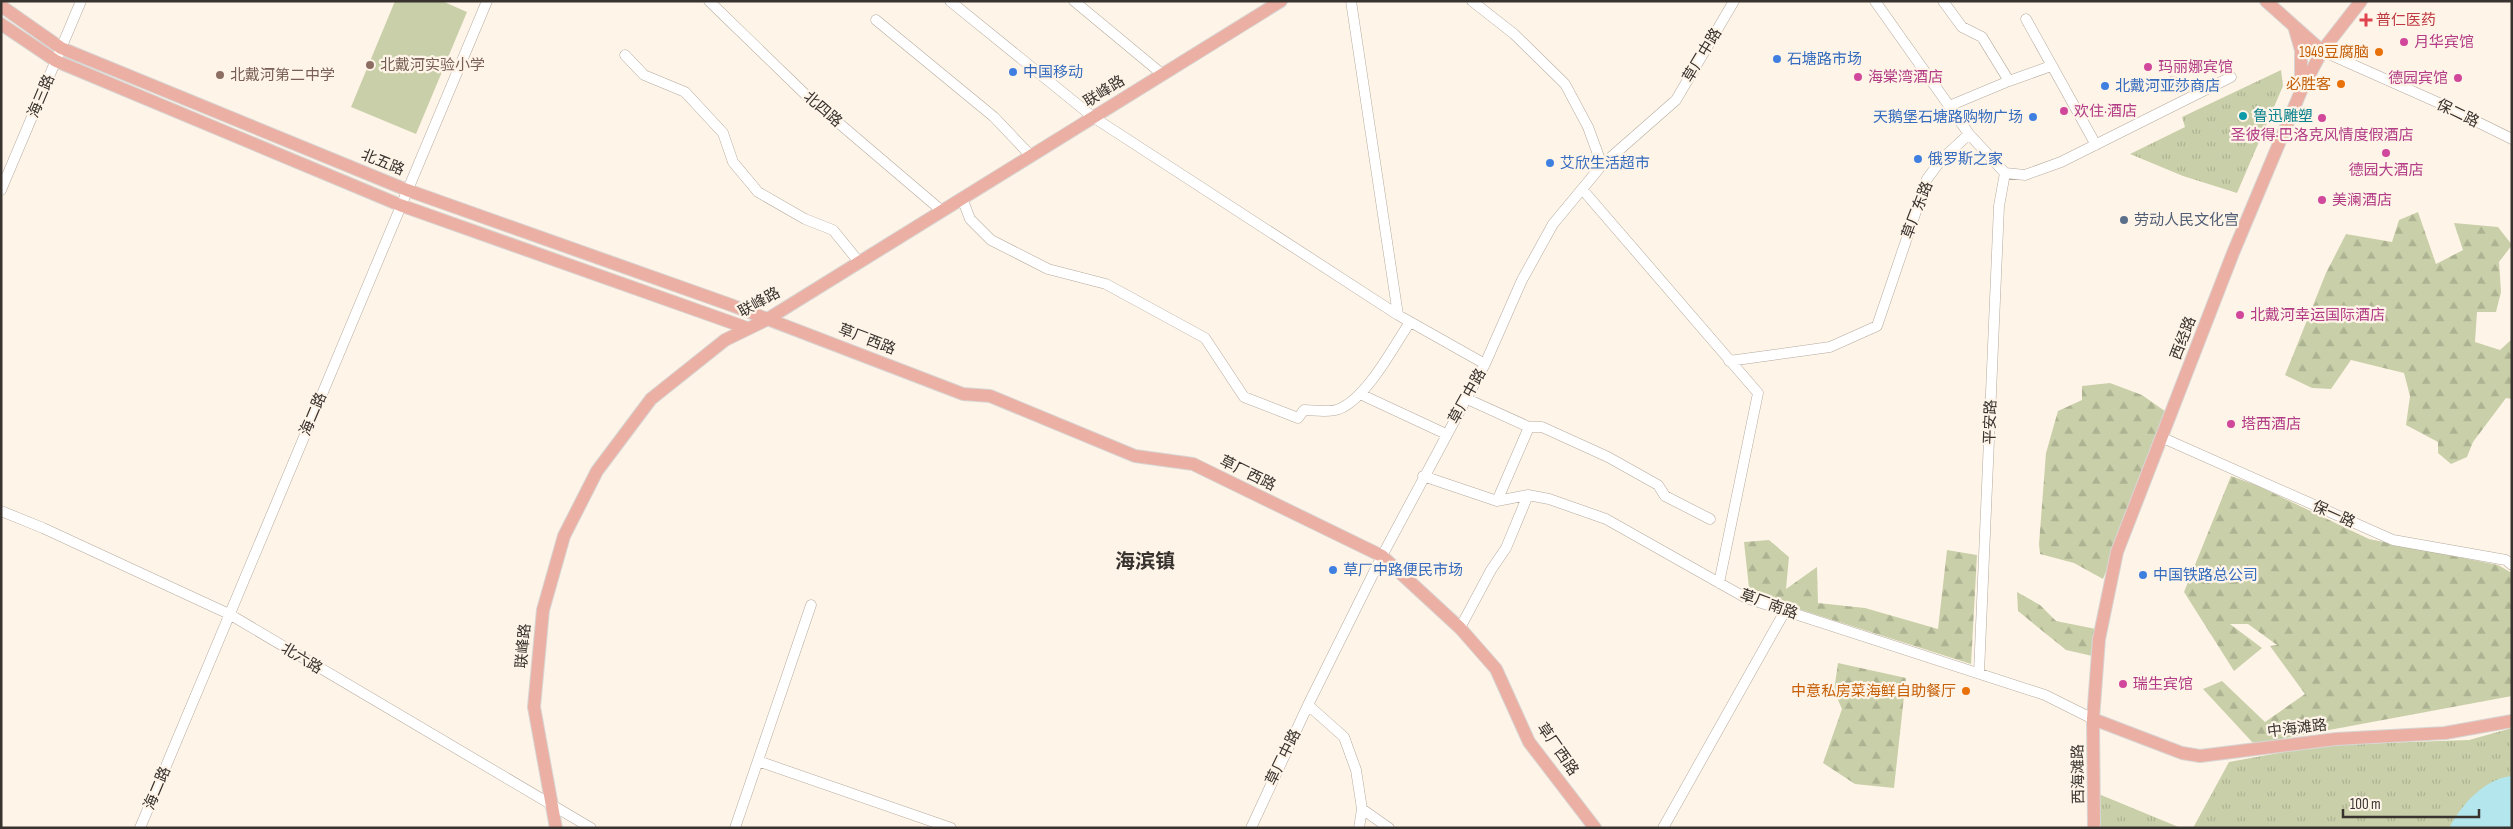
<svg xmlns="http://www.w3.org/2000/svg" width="2513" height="829" viewBox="0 0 2513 829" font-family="'Sofia Sans Condensed','Noto Sans SC',sans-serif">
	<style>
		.grass { fill: #c9d0a9 }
		.forest { fill: url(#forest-firs) }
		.park { fill: url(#park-tufts) }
		.water { fill: #b3e6ed }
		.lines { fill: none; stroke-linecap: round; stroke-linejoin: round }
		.minor-casing { stroke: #b4aa9e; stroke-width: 11 }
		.major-casing { stroke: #d7d6d5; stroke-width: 14 }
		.minor { stroke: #fff; stroke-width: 10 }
		.major { stroke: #ebb0a3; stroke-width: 12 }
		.health-dot { fill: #e0444e; stroke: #fff4e8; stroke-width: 2 }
		.hotel-dot { fill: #d1479c; stroke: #fff4e8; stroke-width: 2 }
		.food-dot { fill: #e8710a; stroke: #fff4e8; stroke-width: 2 }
		.shop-dot { fill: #3f7fe0; stroke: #fff4e8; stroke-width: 2 }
		.education-dot { fill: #8d6e63; stroke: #fff4e8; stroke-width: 2 }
		.culture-dot { fill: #0f9aa8; stroke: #fff4e8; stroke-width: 2 }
		.service-dot { fill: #5c6f8a; stroke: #fff4e8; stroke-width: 2 }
		.labels { text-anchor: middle; stroke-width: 4.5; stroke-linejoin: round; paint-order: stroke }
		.health-label { font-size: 15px; fill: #be3a42; stroke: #fff4e8; text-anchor: start }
		.hotel-label { font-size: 15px; fill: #b23c85; stroke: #fff4e8; text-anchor: start }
		.food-label { font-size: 15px; fill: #c56008; stroke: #fff4e8; text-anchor: end }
		.street-label { font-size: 15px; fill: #38332f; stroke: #fff4e8 }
		.shop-label { font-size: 15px; fill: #366cbe; stroke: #fff4e8; text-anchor: start }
		.education-label { font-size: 15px; fill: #785e54; stroke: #fff4e8; text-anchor: start }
		.culture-label { font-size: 15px; fill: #0d838f; stroke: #fff4e8; text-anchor: start }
		.service-label { font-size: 15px; fill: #4e5e75; stroke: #fff4e8; text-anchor: start }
		.district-label { font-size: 20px; font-weight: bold; fill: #38332f; stroke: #fff4e8 }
	</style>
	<defs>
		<pattern id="forest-firs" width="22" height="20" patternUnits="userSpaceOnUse" patternTransform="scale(1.25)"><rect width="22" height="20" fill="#c9d0a9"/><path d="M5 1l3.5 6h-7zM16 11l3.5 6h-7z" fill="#adb392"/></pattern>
		<pattern id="park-tufts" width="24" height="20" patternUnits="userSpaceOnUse" patternTransform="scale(1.25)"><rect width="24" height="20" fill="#c9d0a9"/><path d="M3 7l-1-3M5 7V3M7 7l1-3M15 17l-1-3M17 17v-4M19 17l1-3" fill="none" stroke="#adb392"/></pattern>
	</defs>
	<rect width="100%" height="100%" fill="#fff4e8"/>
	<path class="grass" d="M395,1H442L467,12L416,134L351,107Z"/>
	<path class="forest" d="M2418,212L2436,264L2463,250L2454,223L2498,227L2512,245L2499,262L2501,292L2496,312H2477L2475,342L2500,350L2512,339V399L2506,398L2473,442L2467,457L2451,464L2438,453V442L2406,425L2410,396L2404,373L2351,360L2331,389L2312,388L2285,375L2326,273L2346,234L2392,242L2399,220Z
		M2110,383L2142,395L2169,414L2103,579L2074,563L2040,554L2039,544L2046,453L2058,411L2082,400V386Z
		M2231,476L2256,485L2369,539L2498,565L2512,573V696L2254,744L2203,689L2222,681L2265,722L2305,694L2270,646L2277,645L2248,624H2230L2262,648L2234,671L2184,592Z
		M1769,540L1789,557L1786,589L1817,567L1818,603L1865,608L1938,629L1947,550L1977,555L1971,664L1761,597L1749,588L1744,542Z
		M2017,592L2040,605L2056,621L2101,630L2097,657L2066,650L2018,611Z
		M1838,663L1906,678L1894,788L1855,784L1823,763L1842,709L1834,691Z"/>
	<path class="park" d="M2281,70L2283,86L2237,193L2183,176L2130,154L2185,127L2182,117Z
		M2512,728V828H2193L2229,762L2323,745L2469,740Z
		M2101,795L2181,828H2097L2098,796Z"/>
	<path class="water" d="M2512,776V828H2449C2462,804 2484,779 2512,776Z"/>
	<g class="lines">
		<g class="minor-casing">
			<path id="minor" d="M709,1L807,96L942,211
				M950,1L1093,117L1398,315L1485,364
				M1074,1L1162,74
				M1351,1L1398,315
				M1472,1L1514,34L1565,84L1588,127L1602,165
				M1875,1L1969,134L2005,173L2025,175L2061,162L2231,77
				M1943,1L1962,27L1982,37L2009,81L2051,66
				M2026,19L2096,145
				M876,20L994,117L1031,156
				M2322,51L2439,103L2512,139
				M625,55L644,75L685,92L723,133L733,162L758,192L805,219L833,230L859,262
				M2171,82L2207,89
				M1949,106L2009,81
				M1582,189L1758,393L1719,583
				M1,190L81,1
				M962,198L970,219L991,240L1048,269L1106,284L1205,338L1244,397L1298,418L1304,410C1314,410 1330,413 1339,409C1367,398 1394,346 1410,322
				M1729,361L1830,347L1877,326L1927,179L1941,160L1969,134
				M1360,394L1446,434
				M1465,398L1529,427H1542L1608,457L1658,485L1665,496L1710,519
				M2163,438L2393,540L2506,560L2512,565
				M1423,476L1497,501L1528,495L1549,499L1606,519L1746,598L2045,695L2093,719
				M1497,501L1529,427
				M1,511L43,528L229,614L591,828
				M1460,628L1491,570L1506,548L1528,495
				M1979,673L1999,206L2005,173
				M1308,705L1344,737L1356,770L1362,809L1359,828
				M758,761L951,828
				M1362,809L1389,828
				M140,828L487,1
				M735,828L811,605
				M1251,828L1308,705L1382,556L1485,364L1522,280L1553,224L1602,165L1676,100L1734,1
				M1663,828L1785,611"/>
		</g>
		<g class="major-casing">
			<path id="major" d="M2266,1L2322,51
				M1,6L61,48L407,190L731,305L963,394L990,396L1135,456L1193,464L1382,556L1460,628L1496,669L1529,742L1595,828
				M1,24L56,61L400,205L747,328
				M2294,26L2301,50V85
				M2093,719L2182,753L2200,756L2336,739L2445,733L2512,721
				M556,828L534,707L543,610L564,536L597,471L651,399L725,340L766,320L1281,1
				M2094,828L2093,719L2099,639L2117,552L2233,253L2301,91L2322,51L2361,1"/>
		</g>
		<use href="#minor" class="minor"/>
		<use href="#major" class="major"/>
	</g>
	<path class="health-dot" d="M2363.5 12.5h5v5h5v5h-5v5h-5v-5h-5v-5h5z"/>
	<g class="hotel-dot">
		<circle cx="2404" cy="42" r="5"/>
		<circle cx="2148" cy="67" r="5"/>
		<circle cx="1858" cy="77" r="5"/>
		<circle cx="2458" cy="78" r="5"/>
		<circle cx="2064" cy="111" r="5"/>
		<circle cx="2322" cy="118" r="5"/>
		<circle cx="2386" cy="153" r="5"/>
		<circle cx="2322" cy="200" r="5"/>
		<circle cx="2240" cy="315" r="5"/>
		<circle cx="2231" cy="424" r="5"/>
		<circle cx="2123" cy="684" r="5"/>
	</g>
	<g class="food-dot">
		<circle cx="2379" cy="52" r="5"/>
		<circle cx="2341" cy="84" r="5"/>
		<circle cx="1966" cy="691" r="5"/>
	</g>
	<g class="shop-dot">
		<circle cx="1777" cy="59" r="5"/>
		<circle cx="1013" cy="72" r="5"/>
		<circle cx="2105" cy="86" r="5"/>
		<circle cx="2033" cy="117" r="5"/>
		<circle cx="1918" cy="159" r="5"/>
		<circle cx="1550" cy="163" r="5"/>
		<circle cx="1333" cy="570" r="5"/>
		<circle cx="2143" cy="575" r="5"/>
	</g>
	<g class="education-dot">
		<circle cx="370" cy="65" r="5"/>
		<circle cx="220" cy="75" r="5"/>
	</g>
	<circle class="culture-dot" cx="2243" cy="116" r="5"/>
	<circle class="service-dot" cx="2124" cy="220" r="5"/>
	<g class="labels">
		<g class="health-label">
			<text x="2376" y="25">普仁医药</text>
		</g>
		<g class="hotel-label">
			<text x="2414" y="47">月华宾馆</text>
			<text x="2158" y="72">玛丽娜宾馆</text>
			<text x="1868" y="82">海棠湾酒店</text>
			<text x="2448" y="83" text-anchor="end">德园宾馆</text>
			<text x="2074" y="116">欢住·酒店</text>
			<text x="2322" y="140" text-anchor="middle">圣彼得·巴洛克风情度假酒店</text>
			<text x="2386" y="175" text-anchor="middle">德园大酒店</text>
			<text x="2332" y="205">美澜酒店</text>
			<text x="2250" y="320">北戴河幸运国际酒店</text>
			<text x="2241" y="429">塔西酒店</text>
			<text x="2133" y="689">瑞生宾馆</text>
		</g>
		<g class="food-label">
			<text x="2369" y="57">1949豆腐脑</text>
			<text x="2331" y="89">必胜客</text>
			<text x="1956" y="696">中意私房菜海鲜自助餐厅</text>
		</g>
		<g class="street-label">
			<text transform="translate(1702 55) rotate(-59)" y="5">草厂中路</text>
			<text transform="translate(1104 91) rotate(-32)" y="5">联峰路</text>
			<text transform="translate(41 96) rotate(-67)" y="5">海三路</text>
			<text transform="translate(823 109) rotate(41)" y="5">北四路</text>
			<text transform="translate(2458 113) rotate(26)" y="5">保二路</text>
			<text transform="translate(383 162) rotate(22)" y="5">北五路</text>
			<text transform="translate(1917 210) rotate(-69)" y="5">草厂东路</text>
			<text transform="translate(759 302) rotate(-29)" y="5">联峰路</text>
			<text transform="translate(2183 338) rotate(-69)" y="5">西经路</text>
			<text transform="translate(867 339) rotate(21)" y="5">草厂西路</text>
			<text transform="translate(1467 396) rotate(-61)" y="5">草厂中路</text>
			<text transform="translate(313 414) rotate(-67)" y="5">海二路</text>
			<text transform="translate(1990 422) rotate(-88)" y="5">平安路</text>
			<text transform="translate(1248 473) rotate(26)" y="5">草厂西路</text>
			<text transform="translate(2334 514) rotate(24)" y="5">保一路</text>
			<text transform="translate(1769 604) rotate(20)" y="5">草厂南路</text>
			<text transform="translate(523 646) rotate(-85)" y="5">联峰路</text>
			<text transform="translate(302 658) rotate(31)" y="5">北六路</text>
			<text transform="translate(2297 728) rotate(-7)" y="5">中海滩路</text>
			<text transform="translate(1558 749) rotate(55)" y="5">草厂西路</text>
			<text transform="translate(1283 757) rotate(-64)" y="5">草厂中路</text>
			<text transform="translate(2078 774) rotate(-91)" y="5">西海滩路</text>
			<text transform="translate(157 788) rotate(-67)" y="5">海二路</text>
		</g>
		<g class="shop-label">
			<text x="1787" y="64">石塘路市场</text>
			<text x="1023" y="77">中国移动</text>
			<text x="2115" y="91">北戴河亚莎商店</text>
			<text x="2023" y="122" text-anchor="end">天鹅堡石塘路购物广场</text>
			<text x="1928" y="164">俄罗斯之家</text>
			<text x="1560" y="168">艾欣生活超市</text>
			<text x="1343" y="575">草厂中路便民市场</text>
			<text x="2153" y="580">中国铁路总公司</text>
		</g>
		<g class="education-label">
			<text x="380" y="70">北戴河实验小学</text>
			<text x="230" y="80">北戴河第二中学</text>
		</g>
		<g class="culture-label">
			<text x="2253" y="121">鲁迅雕塑</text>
		</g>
		<g class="service-label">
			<text x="2134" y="225">劳动人民文化宫</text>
		</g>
		<g class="district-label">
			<text x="1145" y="568">海滨镇</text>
		</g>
	</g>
	<rect width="2513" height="829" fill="none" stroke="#38332f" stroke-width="5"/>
	<path d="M2343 809v8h136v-8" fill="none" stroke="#38332f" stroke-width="2.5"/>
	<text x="2350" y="809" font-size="15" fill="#38332f" stroke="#fff4e8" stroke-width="4" paint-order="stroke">100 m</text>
</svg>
